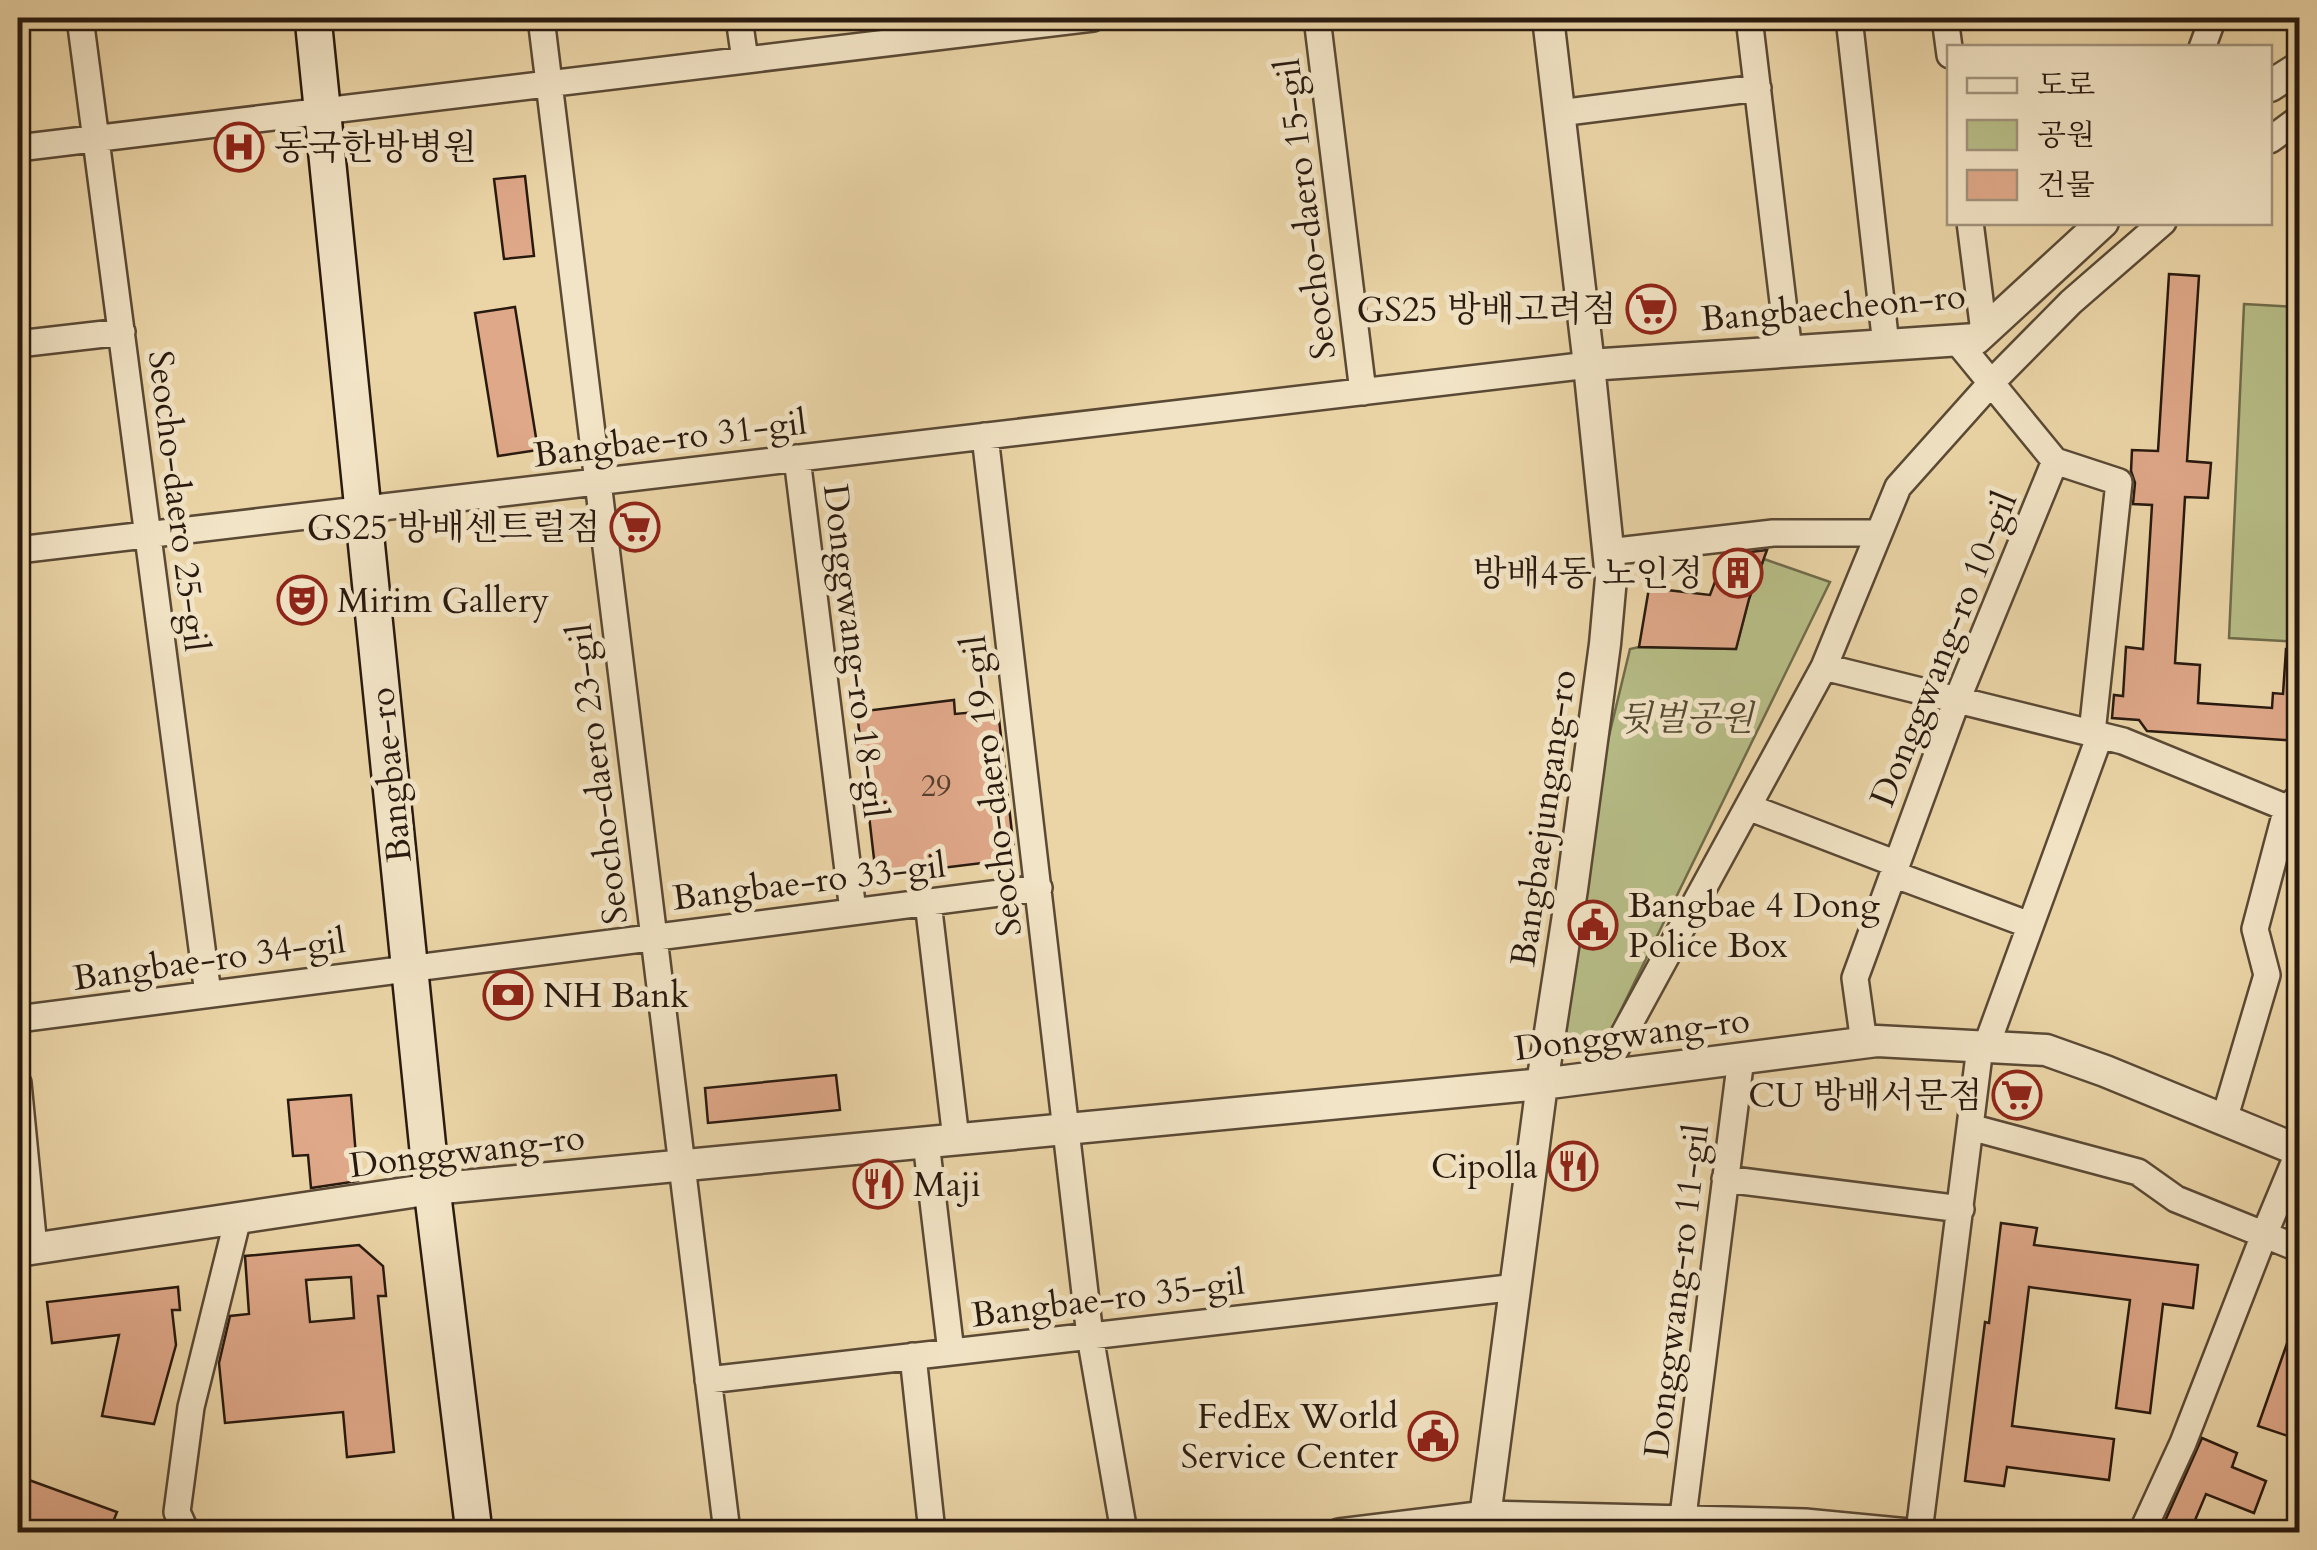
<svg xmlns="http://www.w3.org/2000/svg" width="2317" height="1550" viewBox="0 0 2317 1550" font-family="Cardo,'Noto Serif KR',serif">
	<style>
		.green { fill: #b7bd87; stroke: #706c4b; stroke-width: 2.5 }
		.building { fill: #dfa889; stroke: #291a0f; stroke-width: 2.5; fill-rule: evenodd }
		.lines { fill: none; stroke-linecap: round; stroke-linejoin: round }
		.minor-casing { stroke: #5a4935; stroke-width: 30 }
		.tertiary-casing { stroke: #5a4935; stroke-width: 35 }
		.secondary-casing { stroke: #291a0f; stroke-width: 40 }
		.minor { stroke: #f2e4c6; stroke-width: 25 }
		.tertiary { stroke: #f2e4c6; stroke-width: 30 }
		.secondary { stroke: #f2e4c6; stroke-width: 35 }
		.labels { text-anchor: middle; stroke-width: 10; stroke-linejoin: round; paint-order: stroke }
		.number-label { font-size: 30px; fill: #563e2e }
		.poi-label { font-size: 35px; fill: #291a0f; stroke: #f2e4c6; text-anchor: end }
		.street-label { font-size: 35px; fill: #291a0f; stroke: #f2e4c6 }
		.park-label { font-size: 35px; font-style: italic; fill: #544b33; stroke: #f2e4c6 }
	</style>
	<rect width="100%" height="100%" fill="#ebd5a7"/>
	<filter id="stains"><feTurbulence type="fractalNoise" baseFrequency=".002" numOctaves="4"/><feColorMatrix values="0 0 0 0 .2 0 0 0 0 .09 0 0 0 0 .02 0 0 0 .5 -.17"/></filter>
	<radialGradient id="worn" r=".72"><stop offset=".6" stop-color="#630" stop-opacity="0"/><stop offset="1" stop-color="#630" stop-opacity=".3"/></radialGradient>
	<path class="green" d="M2244,304L2299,307V642L2229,638Z
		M1764,559L1830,582L1599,1055L1547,1052L1572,889L1630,649L1639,647L1736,649L1749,599Z"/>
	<path class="building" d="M525,176L534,256L504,259L494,179Z
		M2169,274L2199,276L2187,461L2211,463L2208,498L2185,497L2175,663L2200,665L2198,703L2272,708L2273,693L2283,694L2286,649L2300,650V741L2147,731L2139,720L2112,718L2114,695L2123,696L2126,647L2143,649L2152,505L2133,504L2135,483L2131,471L2132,450L2158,451Z
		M515,307L538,450L498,456L475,313Z
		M1767,550L1749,599L1736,649L1639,647L1649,588L1710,595L1725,555Z
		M954,700L955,714L998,710L1015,859L876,876L857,712Z
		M836,1075L840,1110L708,1123L705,1088Z
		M351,1095L358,1181L311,1188L308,1155L293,1156L288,1100Z
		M2001,1223L2037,1228L2034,1245L2198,1265L2193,1308L2163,1304L2150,1413L2116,1408L2130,1300L2029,1287L2012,1426L2114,1439L2109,1480L2007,1467L2004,1486L1965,1481L1985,1322L1989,1323Z
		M359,1245L383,1266L386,1296H378L394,1452L347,1457L343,1412L225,1423L219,1363L230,1316L249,1314L245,1256ZM351,1277L354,1318L310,1322L306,1280Z
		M178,1287L180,1310H172L176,1345L154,1424L102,1416L119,1335L52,1343L47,1302Z
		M2297,1315L2300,1316V1440L2258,1426Z
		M2202,1438L2237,1453L2232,1467L2266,1481L2254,1513L2206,1494L2190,1532H2162L2161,1530Z
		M18,1476L117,1512L109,1532H18Z"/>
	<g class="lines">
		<g class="minor-casing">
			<path id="minor" d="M80,18L208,994
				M541,18L727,1532
				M739,18L745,60
				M1317,18L1363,392
				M1749,18L1789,352
				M1849,18L1886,345
				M1945,18L1950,55
				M2202,48L2213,18
				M1559,113L1758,88
				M2270,140L2300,118
				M18,148L1093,18
				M1970,222L1984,332
				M1956,340L2055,461L2119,482L2092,733
				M18,344L122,332
				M985,436L1090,1336L1124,1532
				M797,458L853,911
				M18,550L1589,365
				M1608,552L1773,533H1879
				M1824,667L2123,741L2287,808
				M1748,807L1897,864
				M1893,874L2030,925
				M928,902L956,1139
				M18,1019L1039,888
				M1864,1043L1855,978L1957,700L2055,461
				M1986,1047L2100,735
				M1601,1076L1824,667L1898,487L1991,383L2071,302L2163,222
				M18,1083L34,1248
				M2224,1120L2267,975L2255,929L2287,808L2300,796
				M1970,1127L2138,1172L2176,1199L2300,1249
				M926,1142L951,1352
				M1725,1179L1961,1209
				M913,1356L932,1532
				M708,1380L1517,1287
				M186,1532L177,1512L191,1407L238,1218
				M1339,1532L1486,1514L1805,1522L1909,1532
				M1681,1532L1741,1058
				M1919,1532L1980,1047
				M2142,1532L2183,1443L2264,1235L2299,1151"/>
		</g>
		<g class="tertiary-casing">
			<path id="tertiary" d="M2270,86L2300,67
				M1589,365L1976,339L2103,222
				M18,1251L432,1189L1542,1084L1877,1041L2046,1050L2105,1071L2300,1151
				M1483,1532L1542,1084L1572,889L1605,644L1611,578L1589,365L1548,18"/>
		</g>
		<g class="secondary-casing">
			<path id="secondary" d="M313,18L432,1189L474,1532"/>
		</g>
		<use href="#minor" class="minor"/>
		<use href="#tertiary" class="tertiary"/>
		<use href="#secondary" class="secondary"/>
	</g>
	<defs>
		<g id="hospital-ring" transform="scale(2.5)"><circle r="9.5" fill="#f2e4c6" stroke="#8f2418" stroke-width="1.5"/><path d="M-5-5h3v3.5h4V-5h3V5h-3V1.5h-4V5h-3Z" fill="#8f2418"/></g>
		<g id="supermarket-ring" transform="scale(2.5)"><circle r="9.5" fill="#f2e4c6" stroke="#8f2418" stroke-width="1.5"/><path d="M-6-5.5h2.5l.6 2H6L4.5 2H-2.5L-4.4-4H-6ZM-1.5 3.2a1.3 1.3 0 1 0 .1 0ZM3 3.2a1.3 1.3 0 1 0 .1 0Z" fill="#8f2418"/></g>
		<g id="building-ring" transform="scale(2.5)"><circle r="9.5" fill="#f2e4c6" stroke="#8f2418" stroke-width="1.5"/><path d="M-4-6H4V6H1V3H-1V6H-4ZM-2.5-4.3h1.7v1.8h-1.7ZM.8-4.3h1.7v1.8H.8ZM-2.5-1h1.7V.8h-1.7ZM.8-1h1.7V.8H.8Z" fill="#8f2418"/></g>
		<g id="theatre-ring" transform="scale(2.5)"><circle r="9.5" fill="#f2e4c6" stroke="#8f2418" stroke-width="1.5"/><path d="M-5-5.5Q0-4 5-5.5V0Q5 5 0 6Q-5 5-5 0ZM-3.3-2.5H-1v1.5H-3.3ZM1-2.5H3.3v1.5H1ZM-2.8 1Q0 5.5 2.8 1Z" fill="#8f2418"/></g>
		<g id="civic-ring" transform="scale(2.5)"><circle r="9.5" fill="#f2e4c6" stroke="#8f2418" stroke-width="1.5"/><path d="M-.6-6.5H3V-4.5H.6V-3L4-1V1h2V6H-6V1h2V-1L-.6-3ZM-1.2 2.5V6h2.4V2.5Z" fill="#8f2418"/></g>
		<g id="bank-ring" transform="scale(2.5)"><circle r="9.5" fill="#f2e4c6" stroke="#8f2418" stroke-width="1.5"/><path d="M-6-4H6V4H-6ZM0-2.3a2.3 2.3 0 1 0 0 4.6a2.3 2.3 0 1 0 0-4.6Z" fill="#8f2418"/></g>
		<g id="restaurant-ring" transform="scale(2.5)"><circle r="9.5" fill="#f2e4c6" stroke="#8f2418" stroke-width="1.5"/><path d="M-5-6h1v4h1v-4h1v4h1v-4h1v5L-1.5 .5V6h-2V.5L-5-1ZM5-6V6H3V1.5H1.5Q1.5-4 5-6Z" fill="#8f2418"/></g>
	</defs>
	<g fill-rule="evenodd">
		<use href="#hospital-ring" x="239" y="147"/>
		<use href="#supermarket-ring" x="1651" y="309"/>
		<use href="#supermarket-ring" x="635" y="527"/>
		<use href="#building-ring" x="1738" y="573"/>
		<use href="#theatre-ring" x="302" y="600"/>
		<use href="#civic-ring" x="1593" y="925"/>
		<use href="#bank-ring" x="508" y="995"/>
		<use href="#supermarket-ring" x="2017" y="1095"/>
		<use href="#restaurant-ring" x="1573" y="1166"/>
		<use href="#restaurant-ring" x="878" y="1184"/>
		<use href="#civic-ring" x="1433" y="1436"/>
	</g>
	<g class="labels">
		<g class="number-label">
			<text x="936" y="796">29</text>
		</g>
		<g class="poi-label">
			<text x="274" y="159" text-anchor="start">동국한방병원</text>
			<text x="1616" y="321">GS25 방배고려점</text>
			<text x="600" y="539">GS25 방배센트럴점</text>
			<text x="1703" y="585">방배4동 노인정</text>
			<text x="337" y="612" text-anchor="start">Mirim Gallery</text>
			<text x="1628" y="917" text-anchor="start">Bangbae 4 Dong<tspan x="1628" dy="40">Police Box</tspan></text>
			<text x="543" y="1007" text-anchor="start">NH Bank</text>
			<text x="1982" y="1107">CU 방배서문점</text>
			<text x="1538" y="1178">Cipolla</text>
			<text x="913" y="1196" text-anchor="start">Maji</text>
			<text x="1398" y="1428">FedEx World<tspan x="1398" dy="40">Service Center</tspan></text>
		</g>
		<g class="street-label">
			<text transform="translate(1305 209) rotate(-97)" y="12">Seocho-daero 15-gil</text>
			<text transform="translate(1833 307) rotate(-5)" y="12">Bangbaecheon-ro</text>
			<text transform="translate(670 438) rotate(-7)" y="12">Bangbae-ro 31-gil</text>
			<text transform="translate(179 501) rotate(83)" y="12">Seocho-daero 25-gil</text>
			<text transform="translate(1943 649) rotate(-68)" y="12">Donggwang-ro 10-gil</text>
			<text transform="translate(856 651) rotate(83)" y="12">Donggwang-ro 18-gil</text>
			<text transform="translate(597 774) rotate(-97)" y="12">Seocho-daero 23-gil</text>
			<text transform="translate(390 775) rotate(-96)" y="12">Bangbae-ro</text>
			<text transform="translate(991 786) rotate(-97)" y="12">Seocho-daero 19-gil</text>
			<text transform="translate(1543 818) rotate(-82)" y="12">Bangbaejungang-ro</text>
			<text transform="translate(809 881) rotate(-7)" y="12">Bangbae-ro 33-gil</text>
			<text transform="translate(209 959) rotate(-8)" y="12">Bangbae-ro 34-gil</text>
			<text transform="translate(1632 1034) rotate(-7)" y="12">Donggwang-ro</text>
			<text transform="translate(467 1151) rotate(-7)" y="12">Donggwang-ro</text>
			<text transform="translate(1676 1291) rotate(-83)" y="12">Donggwang-ro 11-gil</text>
			<text transform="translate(1108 1298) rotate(-7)" y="12">Bangbae-ro 35-gil</text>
		</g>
		<g class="park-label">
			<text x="1686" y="730">뒷벌공원</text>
		</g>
	</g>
	<rect width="2317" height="1550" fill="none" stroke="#ebd5a7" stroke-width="60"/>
	<rect x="20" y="20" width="2277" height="1510" fill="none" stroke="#291a0f" stroke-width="5"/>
	<rect x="30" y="30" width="2257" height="1490" fill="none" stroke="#291a0f" stroke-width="2.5"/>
	<rect x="1947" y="45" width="325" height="180" fill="#f2e4c6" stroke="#a2937d" stroke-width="2.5"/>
	<rect x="1967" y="78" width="50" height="15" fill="#f2e4c6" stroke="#a2937d" stroke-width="2.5"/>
	<text x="2037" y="95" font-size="30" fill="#291a0f">도로</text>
	<rect x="1967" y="120" width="50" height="30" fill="#b7bd87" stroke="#a2937d" stroke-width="2.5"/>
	<text x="2037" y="145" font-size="30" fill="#291a0f">공원</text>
	<rect x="1967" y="170" width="50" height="30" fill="#dfa889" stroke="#a2937d" stroke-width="2.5"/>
	<text x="2037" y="195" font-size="30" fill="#291a0f">건물</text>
	<rect width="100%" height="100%" filter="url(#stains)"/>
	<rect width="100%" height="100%" fill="url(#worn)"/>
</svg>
